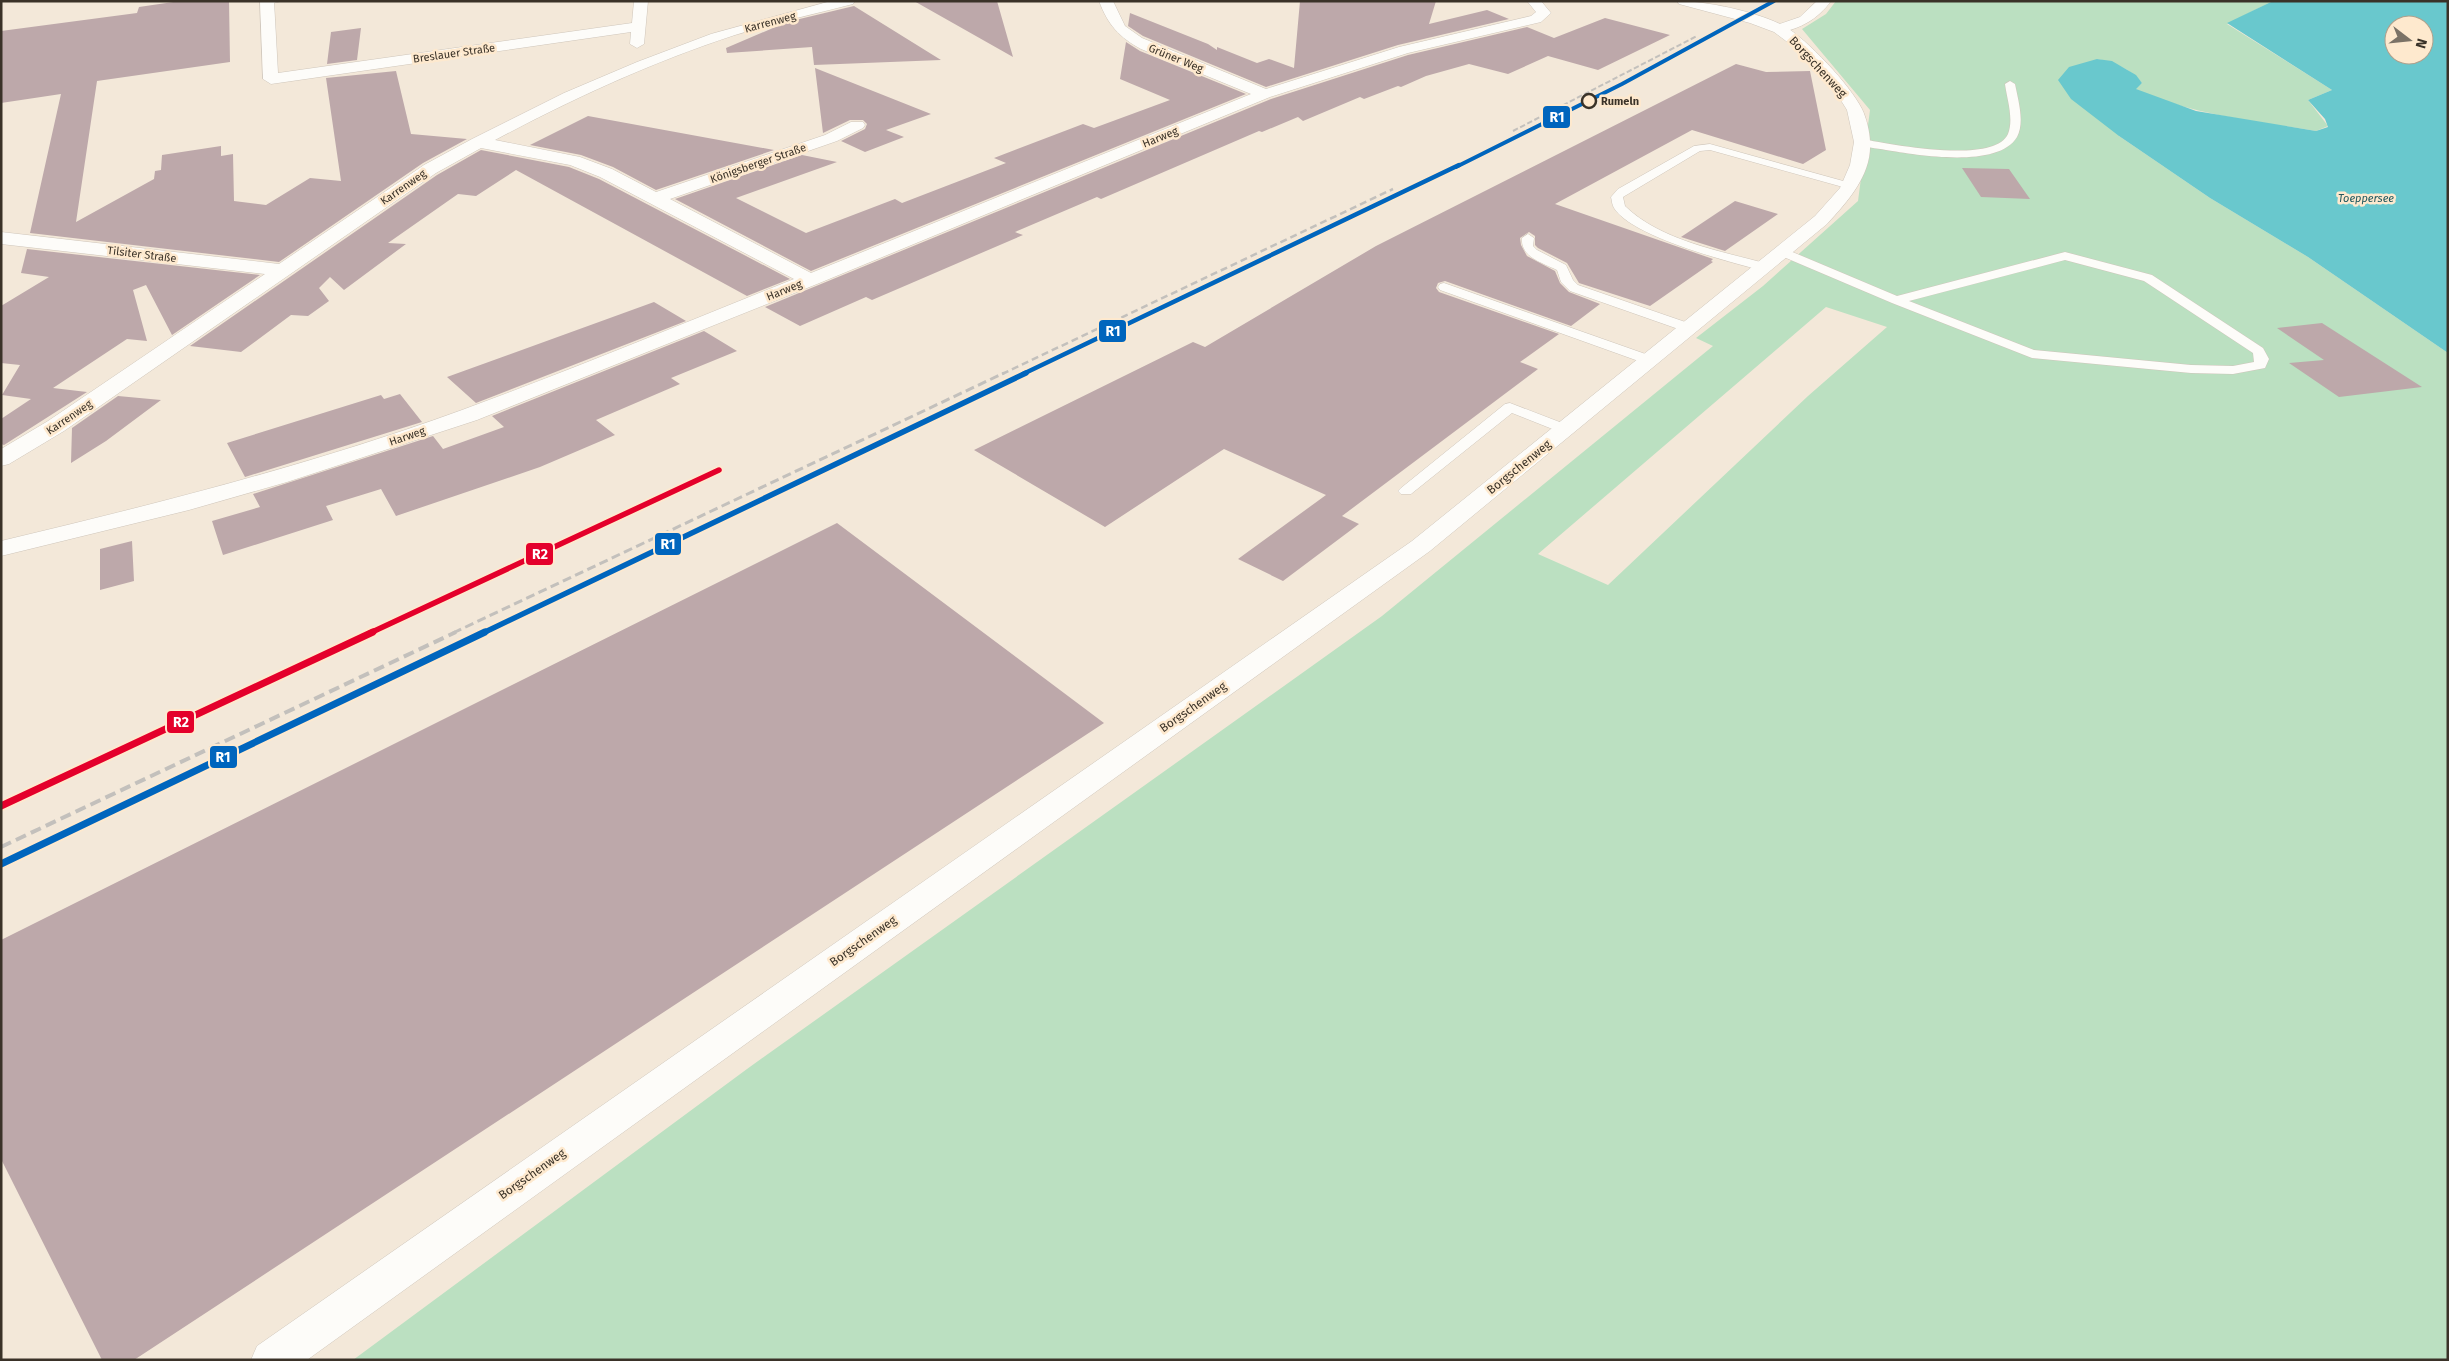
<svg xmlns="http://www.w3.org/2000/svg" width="2449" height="1361" viewBox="0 0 2449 1361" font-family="'Fira Sans',sans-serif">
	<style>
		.green { fill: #bbe0c1; fill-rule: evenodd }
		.water { fill: #69c8cd; fill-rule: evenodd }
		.building { fill: #bda8aa }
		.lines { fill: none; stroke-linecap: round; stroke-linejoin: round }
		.service-casing { stroke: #cfc6bb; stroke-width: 1 }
		.minor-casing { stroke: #cfc6bb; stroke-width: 1 }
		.secondary-casing { stroke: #cfc6bb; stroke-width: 1 }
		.service { fill: #fdfcf9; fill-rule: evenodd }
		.minor { fill: #fdfcf9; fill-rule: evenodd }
		.secondary { fill: #fdfcf9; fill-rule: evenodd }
		.rail-far3 { stroke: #c3c0bc; stroke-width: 2; stroke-dasharray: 5.5 2.5; stroke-linecap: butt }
		.rail-far2 { stroke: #c3c0bc; stroke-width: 2.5; stroke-dasharray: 7 4; stroke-linecap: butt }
		.rail-far1 { stroke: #c3c0bc; stroke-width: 3; stroke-dasharray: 9 4.5; stroke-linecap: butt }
		.rail { stroke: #c3c0bc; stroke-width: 4; stroke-dasharray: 11 5.5; stroke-linecap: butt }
		.rail-1-far3-casing { stroke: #fee9ce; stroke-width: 5.5 }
		.rail-1-far2-casing { stroke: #fee9ce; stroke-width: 7 }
		.rail-1-far1-casing { stroke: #fee9ce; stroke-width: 9 }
		.rail-1-casing { stroke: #fee9ce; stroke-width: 11 }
		.rail-2-far1-casing { stroke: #fee9ce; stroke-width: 9 }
		.rail-2-casing { stroke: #fee9ce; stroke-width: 11 }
		.rail-1-far3 { stroke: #0065bd; stroke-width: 4 }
		.rail-1-far2 { stroke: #0065bd; stroke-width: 4.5 }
		.rail-1-far1 { stroke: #0065bd; stroke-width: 5.5 }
		.rail-1 { stroke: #0065bd; stroke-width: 7 }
		.rail-2-far1 { stroke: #e4002b; stroke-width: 5.5 }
		.rail-2 { stroke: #e4002b; stroke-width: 7 }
		.stop-dot { fill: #fee9ce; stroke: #3a3228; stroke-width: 2.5 }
		.labels { text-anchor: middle; stroke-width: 5; stroke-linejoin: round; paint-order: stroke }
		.far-street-label { font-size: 11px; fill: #3a3228; stroke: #fee9ce }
		.far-stop-label { font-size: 11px; font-weight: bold; fill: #3a3228; stroke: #fee9ce; text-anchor: start }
		.far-water-label { font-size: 11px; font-style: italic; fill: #21585e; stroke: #fee9ce }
		.street-label { font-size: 12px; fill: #3a3228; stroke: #fee9ce }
		.line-badge { stroke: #fee9ce; stroke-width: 2 }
		.badge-label { font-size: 14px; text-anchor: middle; font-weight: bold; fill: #fff }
	</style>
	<rect width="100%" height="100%" fill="#f3e8d9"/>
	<path class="green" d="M1836,1H2273L2227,24L2332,90L2308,100L2328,126L2316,131C2255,121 2192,115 2135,89L2142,83C2131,69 2114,62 2097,59L2119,136L2210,198L2308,257L2448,353V1360H353L747,1069L1382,616L1713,346L1696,338L1763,286L1858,201L1870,110L1802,29L1826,14ZM1826,307L1887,327L1808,396L1608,585L1538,554Z"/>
	<path class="water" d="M2273,1H2448V353L2308,257L2210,198L2119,136L2071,99L2058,80L2069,67L2097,59L2112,61L2136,75L2142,83L2136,89L2196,111L2316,131L2328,127L2325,119L2308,100L2332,90L2227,23ZM2394,25H2424V55H2394Z"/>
	<path class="building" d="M180,1H229L230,62L97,81L76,222L154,179L155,171L161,170L162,155L221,146V156L233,154L234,201L266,205L310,178L341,181L326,78L396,71L411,134L467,139L423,163L279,262L30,233L61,94L1,103V31L137,13L139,7Z
		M914,1H997L1013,57Z
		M1300,1H1436L1429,24L1487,10L1509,19L1398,45L1266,87L1143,36L1128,26L1130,13L1208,44L1217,50V47L1257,63L1269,59L1294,68Z
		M854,6L941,60L814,65L812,47L727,53L726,48L787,22Z
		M1605,18L1670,35L1598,70L1548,56L1508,74L1469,64L1426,76L1401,87L1398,86L1364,99L1360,97L1303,121L1298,117L1262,132L1259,131L1101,199L1097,197L1015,232L1023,235L907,285L872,300L866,297L800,326L765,307L1271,99L1408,55L1527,27L1554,38Z
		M361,28L357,60L327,64L331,32Z
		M1126,42L1140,51L1246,94L811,271L675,199L802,155L837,162L736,198L806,233L895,199L902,203L1006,163L994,158L1083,124L1094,128L1170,100L1120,79Z
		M1736,64L1766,72L1810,71L1826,150L1803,164L1692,130L1555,204L1713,259L1711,261L1713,262L1650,306L1579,283L1567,263L1538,248L1535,245V236L1529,232L1520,238L1521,245L1527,256L1555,271L1560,283L1569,292L1600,304L1571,326L1445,281L1438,283L1436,288L1439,292L1559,334L1520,362L1538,369L1342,516L1359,524L1283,581L1238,559L1326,495L1224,449L1105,527L974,450L1193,342L1205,347L1376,246Z
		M815,68L931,114L886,130L904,137L865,152L841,141L865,129L867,124L863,120H850L823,133Z
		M588,116L774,150L656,190L613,167L581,155L530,145Z
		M481,150L569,167L599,179L790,279L747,296L516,170L476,196L458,194L388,243L406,244L344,290L330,277L319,288L329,301L308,316L291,315L241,352L190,346L437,175Z
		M1962,168L2009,169L2030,199L1981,197Z
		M1735,201L1778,214L1725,251L1681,237Z
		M27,249L260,275L172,335L146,285L133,290L147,341L127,339L53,388L87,392L4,445L1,444V419L31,399L2,395L20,365L1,363V306L49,277L21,273Z
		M654,302L686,321L476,403L447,377Z
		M2322,323L2422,387L2339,397L2289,363L2324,360L2277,328Z
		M704,331L737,351L671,378L680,384L596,420L615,435L540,467L396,516L381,489L326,506L333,520L223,555L212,521L260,507L253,494L433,436L443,449L504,427L492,416Z
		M400,394L422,422L245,477L227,443L381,395L384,399Z
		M118,396L161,400L106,441L71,463L72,428Z
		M837,523L1104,723L134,1360H102L1,1159V940Z
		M132,541L134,581L100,590V549Z"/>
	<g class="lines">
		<g class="service-casing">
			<path id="service" d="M264,1H282L264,5Z
				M2010,81L2015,84C2018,100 2025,122 2017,137C1998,169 1917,155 1886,150C1877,148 1863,148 1857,142L1862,139C1889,144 1994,165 2008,134C2014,119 2007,99 2005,84Z
				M1710,144L1854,184L1856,186L1850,189L1710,150L1700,151L1623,197L1625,206C1661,241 1721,251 1768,264L1770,267L1764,271C1730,262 1632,237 1614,208C1612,205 1612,201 1611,197L1618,189L1694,146Z
				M1528,234L1534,238L1533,246L1537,250L1566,265L1573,280L1578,285L1694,325L1695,328L1689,332L1684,331L1570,291L1561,282L1557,270C1543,263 1520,257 1522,238Z
				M1783,248L1897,296L2065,252L2152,275L2263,348L2269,359L2265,368L2233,374L2191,373L2032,358L1892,303L1779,255V249ZM2065,260L2144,281L2253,353L2254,362L2233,366L2191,365L2034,350L1909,301Z
				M1444,283L1654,357L1656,360L1654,363H1644L1440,290L1438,287L1440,284Z
				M1510,403L1570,426L1572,429L1565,433L1560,432L1512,413L1411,494H1401L1398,491L1401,488L1505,404Z"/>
		</g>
		<g class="minor-casing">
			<path id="minor" d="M260,1H274L278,73L632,23L634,1H648L644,44L637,48L630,44L631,32L271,84L263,79Z
				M831,1H855L853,4C814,14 774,23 735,35C652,62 572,99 495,140L580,157L612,169L656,192L825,135L851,122H863L865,125L863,128L837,141L670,199L811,273L1251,94L1141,49C1119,37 1108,25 1099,1H1113L1125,26L1142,38L1266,89L1399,47L1531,16L1536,12L1527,1H1541L1551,13L1541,22L1408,53L1270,97L817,284L477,420L287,482L189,510L1,556V541C156,504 311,465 462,410C574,369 684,323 794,279L600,177L570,165L481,148L436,173L64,431L9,464L1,466V449L48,421L265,274L1,244V232L279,264L424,165L472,139L564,93L637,62L711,34Z
				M1817,1H1831C1817,20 1801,28 1779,33L1772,29L1774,26L1800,17Z"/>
		</g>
		<g class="secondary-casing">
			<path id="secondary" d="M1677,1C1707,1 1758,12 1784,26C1807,39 1850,85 1862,109C1866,117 1870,132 1870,142C1872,175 1848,201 1827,224L1430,551L307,1360H251L257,1346L1412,541L1815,216L1840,188L1850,165L1854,142L1847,110L1837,94L1794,47L1774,32L1750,23L1679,4Z"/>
		</g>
		<use href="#service" class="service"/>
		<use href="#minor" class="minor"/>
		<use href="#secondary" class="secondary"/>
		<path class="rail-far3" d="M1513,131L1697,36
			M1456,167L1622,84L1774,1"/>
		<path class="rail-far2" d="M1002,374L1393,189
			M1023,374L1459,165"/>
		<path class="rail-far1" d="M453,633L1004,373
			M483,633L1026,373"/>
		<path class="rail" d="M1,847L456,632
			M1,864L485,632"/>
		<g class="rail-1-far3-casing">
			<path id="rail-1-far3" d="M1456,167L1622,84L1774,1"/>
		</g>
		<g class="rail-1-far2-casing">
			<path id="rail-1-far2" d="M1023,374L1459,165"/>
		</g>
		<g class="rail-1-far1-casing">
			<path id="rail-1-far1" d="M483,633L1026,373"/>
		</g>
		<g class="rail-1-casing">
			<path id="rail-1" d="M1,864L485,632"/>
		</g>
		<g class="rail-2-far1-casing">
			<path id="rail-2-far1" d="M370,633L719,470"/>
		</g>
		<g class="rail-2-casing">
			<path id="rail-2" d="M1,806L373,632"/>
		</g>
		<use href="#rail-1-far3" class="rail-1-far3"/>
		<use href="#rail-1-far2" class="rail-1-far2"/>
		<use href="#rail-1-far1" class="rail-1-far1"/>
		<use href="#rail-1" class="rail-1"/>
		<use href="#rail-2-far1" class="rail-2-far1"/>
		<use href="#rail-2" class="rail-2"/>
	</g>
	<circle class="stop-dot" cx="1589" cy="101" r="7"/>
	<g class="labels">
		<g class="far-street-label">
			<text transform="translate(770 22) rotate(-15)" y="4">Karrenweg</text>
			<text transform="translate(454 53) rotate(-8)" y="4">Breslauer Straße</text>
			<text transform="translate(1176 58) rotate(22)" y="4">Grüner Weg</text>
			<text transform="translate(1160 137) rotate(-22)" y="4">Harweg</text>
			<text transform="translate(758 163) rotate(-19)" y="4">Königsberger Straße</text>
			<text transform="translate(403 187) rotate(-35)" y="4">Karrenweg</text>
			<text transform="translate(142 254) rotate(7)" y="4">Tilsiter Straße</text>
			<text transform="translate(784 290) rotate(-22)" y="4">Harweg</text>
			<text transform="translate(69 417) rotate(-34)" y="4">Karrenweg</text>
			<text transform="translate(407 436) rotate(-19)" y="4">Harweg</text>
		</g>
		<g class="far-stop-label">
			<text x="1601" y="105">Rumeln</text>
		</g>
		<g class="far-water-label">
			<text x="2366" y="202">Toeppersee</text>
		</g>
		<g class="street-label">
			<text transform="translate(1818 67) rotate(47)" y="4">Borgschenweg</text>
			<text transform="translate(1519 467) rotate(-39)" y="4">Borgschenweg</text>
			<text transform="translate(1193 707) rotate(-35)" y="4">Borgschenweg</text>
			<text transform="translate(863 941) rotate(-35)" y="4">Borgschenweg</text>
			<text transform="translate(532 1174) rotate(-35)" y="4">Borgschenweg</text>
		</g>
	</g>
	<g class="line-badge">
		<rect x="1542" y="105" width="29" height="24" rx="5" fill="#0065bd"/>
		<rect x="1098" y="319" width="29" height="24" rx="5" fill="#0065bd"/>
		<rect x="654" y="532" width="28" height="24" rx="5" fill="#0065bd"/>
		<rect x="525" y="542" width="29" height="24" rx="5" fill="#e4002b"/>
		<rect x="166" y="710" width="29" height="24" rx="5" fill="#e4002b"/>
		<rect x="209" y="745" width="29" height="24" rx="5" fill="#0065bd"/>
	</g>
	<g class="badge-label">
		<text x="1557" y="122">R1</text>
		<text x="1113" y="336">R1</text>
		<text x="668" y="549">R1</text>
		<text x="540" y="559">R2</text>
		<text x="181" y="727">R2</text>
		<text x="223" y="762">R1</text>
	</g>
	<rect width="2449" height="1361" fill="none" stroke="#3a3228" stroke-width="5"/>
	<g transform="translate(2409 40) rotate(106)"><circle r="24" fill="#fee9ce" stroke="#b0a08c"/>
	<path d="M0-4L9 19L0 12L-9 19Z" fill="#7b7266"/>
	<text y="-8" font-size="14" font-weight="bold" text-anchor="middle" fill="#3a3228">N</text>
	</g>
</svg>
